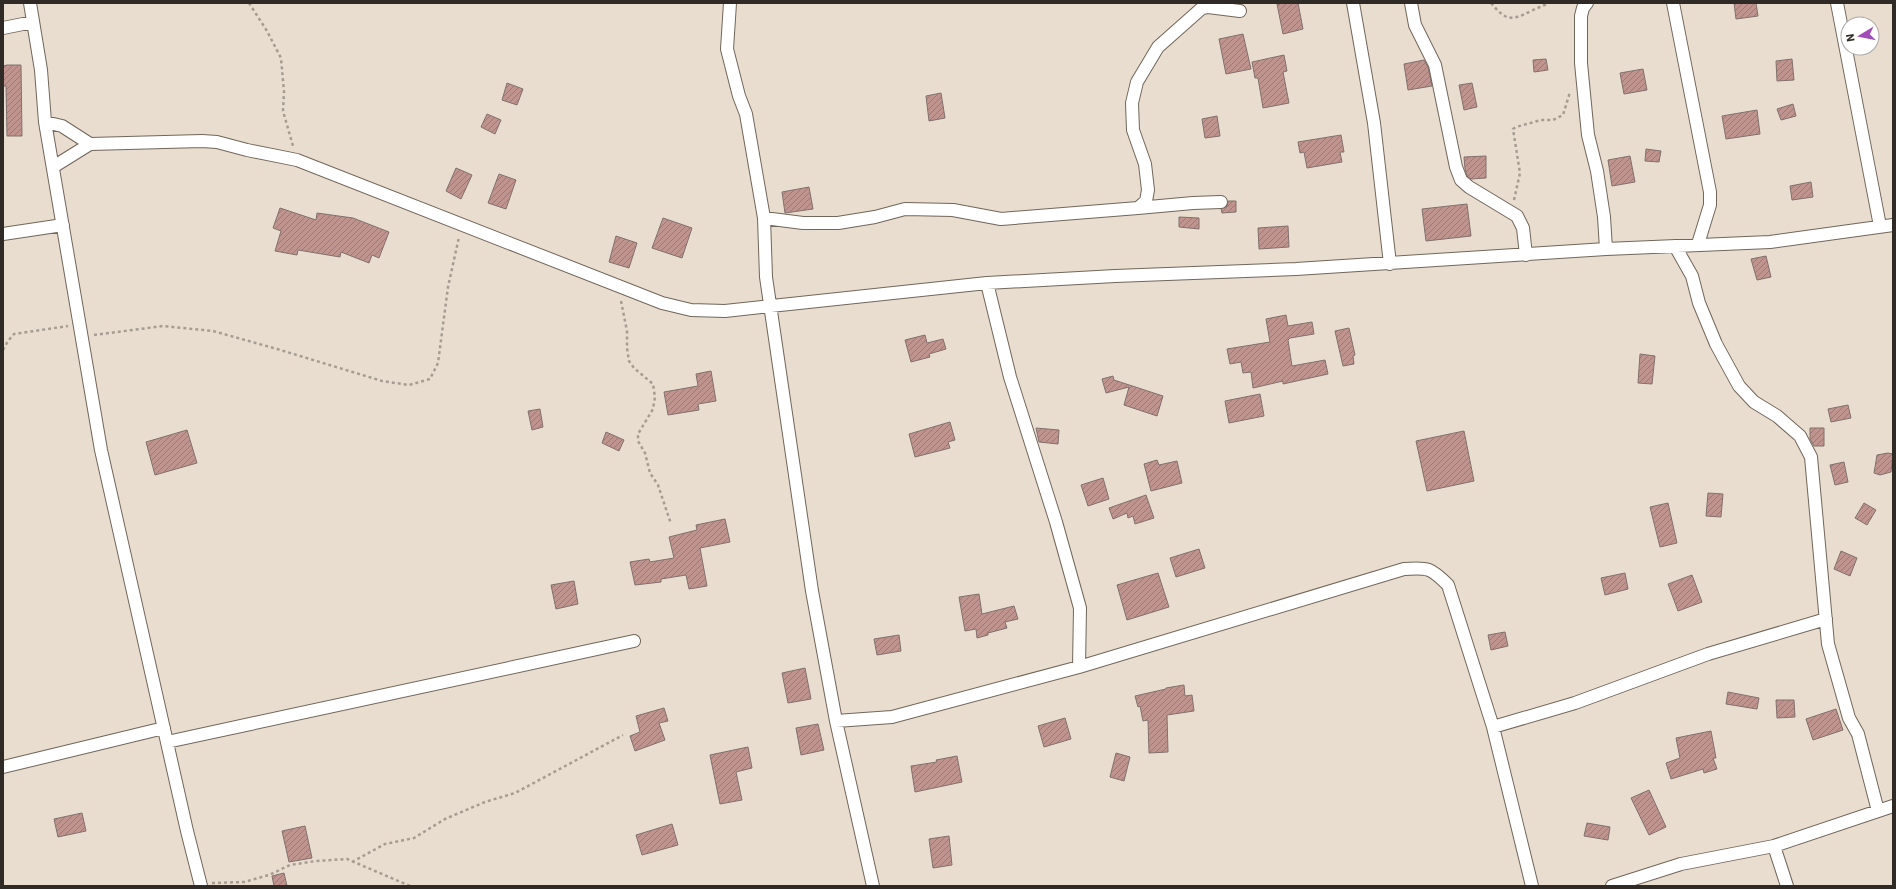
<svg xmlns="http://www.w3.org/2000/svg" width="1896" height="889" viewBox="0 0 1896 889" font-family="'IBM Plex Sans',sans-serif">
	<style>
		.building { fill: url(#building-hatch); stroke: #82706d }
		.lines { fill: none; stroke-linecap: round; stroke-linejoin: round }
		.street-casing { stroke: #71665a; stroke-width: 14 }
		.path { stroke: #a69d92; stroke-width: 2.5; stroke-dasharray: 3 3; stroke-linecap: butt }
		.street { stroke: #fff; stroke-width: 12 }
	</style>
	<defs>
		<pattern id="building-hatch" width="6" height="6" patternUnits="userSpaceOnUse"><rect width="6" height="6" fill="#c0948e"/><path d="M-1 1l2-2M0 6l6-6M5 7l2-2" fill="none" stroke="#9c7974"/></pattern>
	</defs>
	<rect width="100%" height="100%" fill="#e9ddcf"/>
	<path class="building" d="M1284,3H1298L1303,29L1283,34L1277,4Z
		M1734,3H1756L1758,16L1736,19Z
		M1243,34L1251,69L1226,74L1219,39Z
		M1284,55L1287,71L1283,72L1289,103L1263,108L1258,78H1255L1252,62Z
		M1546,59L1548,70L1534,72L1533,60Z
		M1792,59L1794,80L1777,81L1776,61Z
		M1424,60L1428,67L1432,86L1408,90L1404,64Z
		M7,65H21L22,136H7L6,86H3V66Z
		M1643,69L1647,90L1624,94L1620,73Z
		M507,83L523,89L517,105L502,100Z
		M1472,83L1477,107L1464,110L1459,85Z
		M941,93L945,118L929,121L926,96Z
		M1793,104L1796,116L1781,120L1777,109Z
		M1757,110L1760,134L1726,139L1722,116Z
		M487,114L501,120L495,134L481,127Z
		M1217,116L1220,136L1205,138L1202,119Z
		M1341,135L1344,152H1340L1342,162L1307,168L1304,152L1300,153L1298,142Z
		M1646,149L1661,151L1659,162L1645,161Z
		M1486,156V178L1471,179L1467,176L1465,169L1464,157Z
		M1630,156L1635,182L1612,186L1608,160Z
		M456,168L472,175L461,199L446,191Z
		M499,174L516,180L506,209L488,203Z
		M1811,182L1813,197L1792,200L1790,186Z
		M809,187L813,209L785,213L782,192Z
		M1228,201H1236V212L1222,213L1221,209L1227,206Z
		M1467,204L1471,236L1426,241L1422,209Z
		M280,208L316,220L317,213L353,218L389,232L379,258L372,255L369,263L341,252L340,257L298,250L297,255L275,251L281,231L273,228Z
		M1179,217L1199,218V229L1179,227Z
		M663,218L692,228L682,258L652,248Z
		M1288,226L1289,247L1259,249L1258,228Z
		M616,236L637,243L629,268L609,262Z
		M1766,256L1771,277L1757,280L1751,259Z
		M1286,315L1288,326L1312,322L1314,334L1290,338L1288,340L1292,366L1325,360L1328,374L1283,384V381L1253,388L1251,372L1243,373L1241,362L1230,364L1227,349L1270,342L1266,319Z
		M1349,328L1355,355L1353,356L1354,364L1343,366L1335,331Z
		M925,335L927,343L943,339L946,349L929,354L930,357L911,362L905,340Z
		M1640,354L1655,356L1652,384L1638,383Z
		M711,371L716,401L698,404L699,410L668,415L664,392L698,386L696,374Z
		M1113,376L1114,380L1163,396L1157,416L1124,405L1129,387L1106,393L1102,379Z
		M1260,394L1264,416L1229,423L1225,401Z
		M1848,405L1851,418L1831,422L1828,409Z
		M540,409L543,427L532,430L528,411Z
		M950,422L955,440L948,442L950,448L915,457L909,434Z
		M1036,428L1059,430L1058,444L1039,442Z
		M1810,428H1824V446H1814L1810,439Z
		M187,430L197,463L155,475L146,442Z
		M1464,431L1474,481L1427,491L1416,441Z
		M606,432L624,440L619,451L602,443Z
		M1888,453L1893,454L1891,472L1880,475L1874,473L1877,455Z
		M1157,460L1159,465L1177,461L1182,483L1151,491L1144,464Z
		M1844,462L1848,482L1835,485L1830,465Z
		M1103,478L1109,499L1088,506L1081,485Z
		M1708,493L1723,494L1721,517L1706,516Z
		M1146,495L1154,518L1135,524L1133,516L1128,518L1127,513L1113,519L1109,508Z
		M1668,503L1677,543L1660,547L1650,507Z
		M1864,503L1876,510L1867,525L1855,518Z
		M725,519L730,542L700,548L707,586L689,589L686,575L661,579V582L635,585L630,562L649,559L650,562L674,558L669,537L697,530L696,525Z
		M1199,549L1205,568L1176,577L1170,558Z
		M1841,551L1857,558L1850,576L1834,569Z
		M1158,573L1169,607L1127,620L1117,585Z
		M1625,573L1628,589L1605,595L1601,578Z
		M1692,575L1702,602L1678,611L1668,584Z
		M574,581L578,604L556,609L551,585Z
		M979,594L982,614L1014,606L1018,619L1005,622L1007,628L988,633V635L977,638L976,629L965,631L959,597Z
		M1505,632L1508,646L1491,650L1488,635Z
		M899,635L901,651L877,655L874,639Z
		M805,668L811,699L788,703L782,673Z
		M1184,685L1185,696L1192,695L1194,711L1167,715L1168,752L1149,753L1148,720L1143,721L1140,706L1138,707L1135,696L1166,689V688Z
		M1728,692L1759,698L1757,709L1726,704Z
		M1776,700H1794L1795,717L1777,718Z
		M664,708L668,721L659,723L665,740L635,751L630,736L640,732L636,716Z
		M1836,709L1843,730L1813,740L1806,719Z
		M1065,718L1071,739L1044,747L1038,726Z
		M818,724L824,750L801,755L796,728Z
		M1711,731L1716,758H1713L1717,769L1704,773L1703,769L1671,779L1666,763L1680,758L1676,738Z
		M748,747L752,768L736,772L742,800L720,804L710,755Z
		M1116,753L1130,757L1124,781L1110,777Z
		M957,756L962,782L915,792L911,766L937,762L936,760Z
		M1649,790L1666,827L1649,835L1631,798Z
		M82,813L86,831L58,837L54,819Z
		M1587,823L1610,827L1608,840L1584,836Z
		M672,824L678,845L642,855L636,835Z
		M305,826L312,858L289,862L282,831Z
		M949,836L952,865L933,868L929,839Z
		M284,873L287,886H274L272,876Z"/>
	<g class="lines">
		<g class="street-casing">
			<path id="street" d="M30,3L41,70L45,122L101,450L187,831L201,886
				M730,3L727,49L739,96L746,114L764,218L766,277L812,591L836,721L873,886
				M1353,3L1374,123L1390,264
				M1411,3L1415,25L1435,65L1456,167L1461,180L1469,187L1517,216L1523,228L1526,255
				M1587,3L1583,8L1581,16V63L1588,135L1597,171L1604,217L1606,249
				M1673,3L1710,192V205L1698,244
				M1837,3L1880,226
				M3,28L33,22
				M45,122L62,126L90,144L53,167
				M90,144L202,141L217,142L247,150L297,160L662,303L691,310L725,311L987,283L1115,276L1296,269L1606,249L1770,242L1893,225
				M1138,208L1193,203L1221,202
				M764,218L803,223H838L875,217L905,209L953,210L1001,219L1138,208L1146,201L1148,190L1145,164L1133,130L1132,103L1137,82L1158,47L1202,8L1208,7L1240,11
				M3,234L63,225
				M1675,246L1692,276L1699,303L1716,344L1739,386L1754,402L1777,416L1800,436L1811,457L1828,644L1849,718L1858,734L1878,811
				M987,283L1010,377L1056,522L1080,608L1079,667
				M836,721L892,717L1079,667L1404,569C1428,567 1431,568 1448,585L1493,727L1532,886
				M1493,727L1575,703L1708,654L1826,619
				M167,742L634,641
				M3,767L164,728
				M1774,846L1787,886
				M1612,886L1681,864L1774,846L1893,806"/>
		</g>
		<path class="path" d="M249,3L267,31L281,58L284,92L283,111L293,146
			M1491,3C1506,21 1511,21 1531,11C1537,8 1543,6 1549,3
			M1514,200L1520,173L1513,129L1516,127L1541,120H1553L1563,115L1570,92
			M621,301L627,331V348L629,361L634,368L653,384L655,397L653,409L638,434V441L645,453L650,473L658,485L671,524
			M94,335L163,326L213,331L277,349L382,381L409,385L430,379L438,363L448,287L459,237
			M3,350L8,341L14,334L68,326
			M352,862L385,844L414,838L445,819L485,802L515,793L623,735
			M212,883L244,882L269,875L290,865L316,861L347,859L410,886"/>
		<use href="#street" class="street"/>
	</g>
	<rect width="1896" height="889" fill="none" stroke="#2f2a25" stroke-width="8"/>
	<g transform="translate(1860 36) rotate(260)"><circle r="19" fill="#ffffff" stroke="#acaaa8"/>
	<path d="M0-3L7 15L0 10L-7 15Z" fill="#a14cba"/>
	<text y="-6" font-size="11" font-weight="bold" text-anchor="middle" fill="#2f2a25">N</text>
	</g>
</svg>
